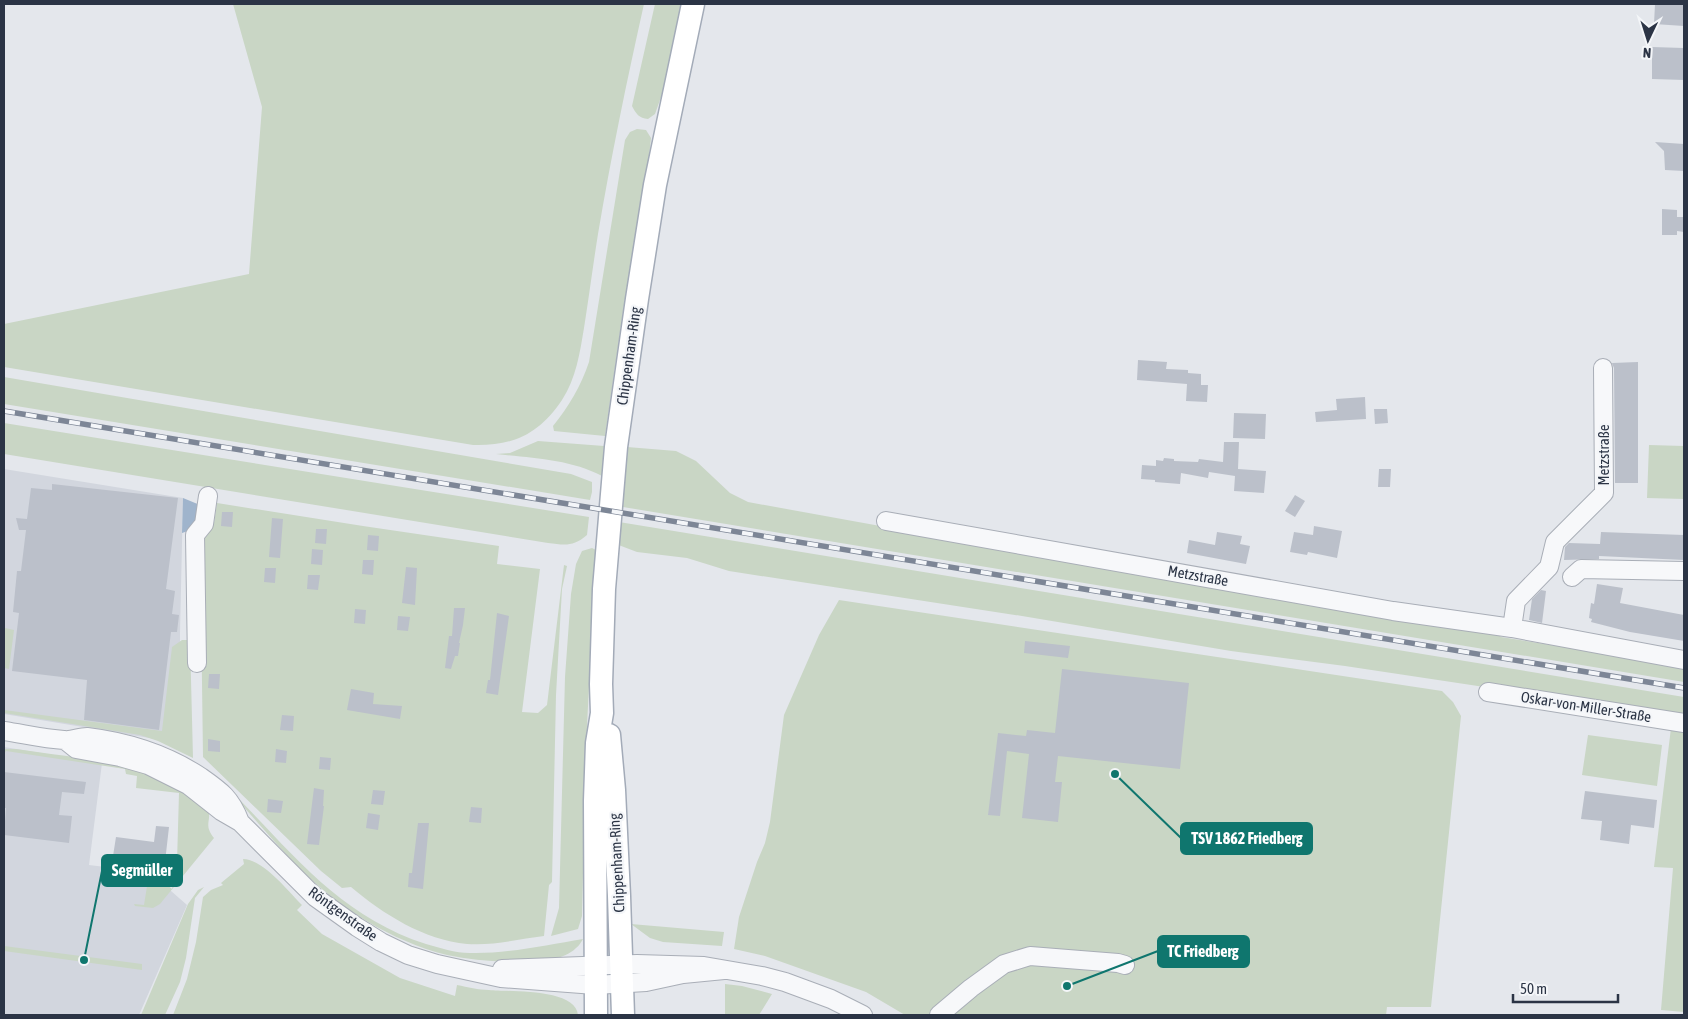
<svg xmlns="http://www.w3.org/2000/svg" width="1688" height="1019" viewBox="0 0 1688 1019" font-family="'Asap Condensed',sans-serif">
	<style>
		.built { fill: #d2d6de }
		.green { fill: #c9d6c5 }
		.water { fill: #9fb4cc }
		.building { fill: #bbc0ca }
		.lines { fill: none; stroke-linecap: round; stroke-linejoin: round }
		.minor-casing { stroke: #a9aeb7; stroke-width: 20 }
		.major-casing { stroke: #a3abb8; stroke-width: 25 }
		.minor { stroke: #f7f8fa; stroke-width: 18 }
		.major { stroke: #fff; stroke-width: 22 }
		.rail-casing { stroke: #7d8696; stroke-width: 5.5 }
		.rail { stroke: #f4f6f9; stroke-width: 4; stroke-dasharray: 11; stroke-linecap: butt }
		.labels { text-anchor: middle; stroke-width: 4.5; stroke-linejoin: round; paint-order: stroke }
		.street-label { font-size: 15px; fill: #2b3445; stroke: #f4f6f9 }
		.leader { fill: none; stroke: #0f766e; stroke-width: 2 }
		.callout-dot { fill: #0f766e; stroke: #f4f6f9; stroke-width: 2 }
		.callout { fill: #0f766e; stroke: #0f766e; stroke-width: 2 }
		.callout-label { font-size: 16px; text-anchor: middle; font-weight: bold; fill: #fff }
	</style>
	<rect width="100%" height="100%" fill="#e4e7ec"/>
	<path class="built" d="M4,469L183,498L180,633V743L4,714Z
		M4,747L102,763L89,865L138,871L171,891L187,905L139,1015H4Z"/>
	<path class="green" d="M233,4H644C627,80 611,157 598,234C593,265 589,297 584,328C580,352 576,379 562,400C539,434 514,446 473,445L4,367V324L249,274L262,107Z
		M655,4H683L666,83L655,114L648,119C639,118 636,114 632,106Z
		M637,129L646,130L651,138L648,167L636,229L623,311L605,436L554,431L553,426C569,406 581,386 589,362L625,140L630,132Z
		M4,377L571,474L592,482V492L590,500L4,404Z
		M4,423L589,517L587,535C573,547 565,545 548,543L4,454Z
		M538,441L604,446L602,476C570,459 532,458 496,454L510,453Z
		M1649,445L1684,446V499L1647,498Z
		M627,447L676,451L696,461L730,493L748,502L1332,608L1492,629L1501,637L1684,666V682L623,507Z
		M217,503L363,526L499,546L497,564L540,569L522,712L538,713L547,705L564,565L567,566L562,589L556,695L552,882L549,885L544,936C519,939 493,946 467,944C424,940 383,914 351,887L342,888L321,871L203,757L200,533L214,523Z
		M619,522L1684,697V717L1345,666L1231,651L1022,616L729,571L687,558L637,552L616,544Z
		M592,548L596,550L586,745L582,916L578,929L551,936L559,908L565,677L571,594L576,564L582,551Z
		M839,600L1442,691L1453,702L1461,716L1431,1007H1387L1386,1015H905L866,992L765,956L734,949L739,917L757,862L765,843L770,822L784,715L819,635Z
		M5,628L14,630L9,669L4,668Z
		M182,640H190L193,758L158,741L140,735L4,713V710L162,731L172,647Z
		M1671,728L1684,730V1012L1661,1010L1673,868L1654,867Z
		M1588,735L1662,745L1657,786L1582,775Z
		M4,749H16C66,757 117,759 163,780C179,788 193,799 208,810C212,821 203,824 214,838L160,904L153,908L135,906L134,904L144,905L148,880L137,879L138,871L154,874L172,889L177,862L179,793L136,788L137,776L126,774L125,769L6,751L4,754Z
		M237,799H239C297,859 343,917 426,944C440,948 455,953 470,953C506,954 547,945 583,939C581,942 579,946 576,948C561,963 527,963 507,962C487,961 467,959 447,955C391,941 339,908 298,867C277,845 257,822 237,799Z
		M243,859C263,859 288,891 302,905L297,910L322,934L400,978L455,996L457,985C468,987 478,990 489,990C508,992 576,988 578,1015H173L187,979L196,942L203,897L211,890L223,885L221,883L244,864Z
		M204,887L195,898L186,958L180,982L165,1015H141L188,904L198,890Z
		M631,924L724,932L722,946L663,942L650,938Z
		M4,946L142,964V970L4,951Z
		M725,984L742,986L772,994L759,1015H725Z"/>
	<path class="water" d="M183,498L200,505L203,510L191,530L182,533Z"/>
	<path class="building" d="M1655,4H1684V26L1654,24Z
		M1652,47L1684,48V80L1652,79Z
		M1655,142L1684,144V171L1665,170L1664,151Z
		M1662,209L1677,210V217H1684V232L1677,231V235H1662Z
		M1138,360L1167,362L1166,369L1188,370V373L1201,374V385H1208L1207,402L1186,401L1187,384L1137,380Z
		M1638,362V483H1615L1614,368L1612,363Z
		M1365,397L1366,419L1316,422L1315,412L1337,410L1336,399Z
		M1374,409H1387L1388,423L1375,424Z
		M1234,413L1266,414L1265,439L1233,438Z
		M1224,442H1239L1238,469L1266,471L1264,493L1234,491L1235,476L1209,472L1208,478L1181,473L1180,484L1155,482V480L1141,479L1142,465L1156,466V460L1163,461L1164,458L1174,459V461L1198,462L1199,459L1223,462Z
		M1379,469H1391L1390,487H1378Z
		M52,484L178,498L166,589L175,591L172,614L179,615L177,632H171L159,730L84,720L87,680L12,671L19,613L13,612L17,571H21L26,530H19L16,518L27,519L31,488L52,490Z
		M1295,495L1305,501L1295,517L1285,511Z
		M222,512H233L232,527L221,526Z
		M272,518L283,519L280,558L269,557Z
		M1314,526L1342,531L1337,558L1308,552L1307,555L1290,552L1294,532L1313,535Z
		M316,529H327L326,544L315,543Z
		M1217,532L1242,536L1240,544L1250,546L1246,564L1187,553L1189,540L1215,545Z
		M1601,532L1684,535V560L1599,556V559L1564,560L1565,547L1569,543L1600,544Z
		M368,535L379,536L378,551L367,550Z
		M312,549L323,550L322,565L311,564Z
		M363,560H374L373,575L362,574Z
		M406,567L417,568L415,605L402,603Z
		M265,568H276L275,583L264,582Z
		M308,575H320L318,590L307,589Z
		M1597,584L1623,588L1620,603L1684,615V641L1630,632L1591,622L1592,619L1589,618L1591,603L1594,604Z
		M1541,590L1546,591L1542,623L1529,620L1532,599Z
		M454,608H465L463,625L459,643H460L458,656H455L451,669L445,668L449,636H452Z
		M355,609L366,610L365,624L354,623Z
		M497,613L509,616L498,695L486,693L488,680H490Z
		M398,616L410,617L408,631L397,630Z
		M1025,641L1070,646L1068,658L1024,653Z
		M1062,669L1189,683L1180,769L1058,756L1055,782H1062L1058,822L1022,818L1029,754L1007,751L1000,816L988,815L998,733L1026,736L1027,730L1055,733Z
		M209,674H220L219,689L208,688Z
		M351,689L374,693L373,704L402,706L400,719L347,710Z
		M282,715L294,716L293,731L280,730Z
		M208,739L220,741V752L208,751Z
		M276,749L287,751L286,763L275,762Z
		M320,757L331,758L330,770L319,769Z
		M4,772L86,782L84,794L62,792L59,815L72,816L69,843L4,835L6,808H4Z
		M314,788L324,790L323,806H324L319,845L307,844Z
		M373,790L385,791L383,805L371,804Z
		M1585,791L1657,800L1654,828L1631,825L1629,844L1600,840L1602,821L1581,819Z
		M268,799L283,801L281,813L267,812Z
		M471,807L482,808L481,823L469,822Z
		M368,813L380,815L378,830L366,828Z
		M418,823H429L423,889L408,887L409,873H412Z
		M156,826L169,827L165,862L175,864L173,876L147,873L149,860L113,856L116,837L154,842Z"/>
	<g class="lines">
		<g class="minor-casing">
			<path id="minor" d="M886,521L1393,611L1512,628L1684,660
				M1572,577L1581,569L1684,571
				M1512,628L1516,601L1549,567L1555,542L1604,493L1603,368
				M197,663L195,535L204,524L208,496
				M1488,692L1684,723
				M4,731C24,734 44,739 64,740C72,741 79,737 87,737C128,742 166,754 201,777C221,791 231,798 240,822
				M66,741L76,749L120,757L148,765L188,785L221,811L240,822L315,897L357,927L381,942L408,955L437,964L501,978L595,985L646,982L683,974L724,970
				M502,969L637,964L704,966L762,976L785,982L831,999L863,1015
				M939,1015L971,988L1004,964L1030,956L1118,963L1125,965"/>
		</g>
		<g class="major-casing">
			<path id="major" d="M609,735L614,790L619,896L623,1015
				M596,1015L595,801L597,743L602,713L601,684L604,589L616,447L637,299L655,185L693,4"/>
		</g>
		<use href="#minor" class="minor"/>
		<use href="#major" class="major"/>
		<g class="rail-casing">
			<path id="rail" d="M4,411L1684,688"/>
		</g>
		<use href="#rail" class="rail"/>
	</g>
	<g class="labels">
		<g class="street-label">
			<text transform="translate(629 356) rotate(-82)" y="5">Chippenham-Ring</text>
			<text transform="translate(1604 455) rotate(-90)" y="5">Metzstraße</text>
			<text transform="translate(1198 576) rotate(10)" y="5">Metzstraße</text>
			<text transform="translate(1586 707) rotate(9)" y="5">Oskar-von-Miller-Straße</text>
			<text transform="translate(617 863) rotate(-93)" y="5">Chippenham-Ring</text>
			<text transform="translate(343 914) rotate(36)" y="5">Röntgenstraße</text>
		</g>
	</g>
	<path class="leader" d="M1115 774L1181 838M84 960L102 871M1067 986L1158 951"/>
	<g class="callout-dot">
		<circle cx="1115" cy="774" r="5"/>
		<circle cx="84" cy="960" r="5"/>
		<circle cx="1067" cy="986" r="5"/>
	</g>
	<g class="callout">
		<rect x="1181" y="823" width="131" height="31" rx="5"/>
		<rect x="102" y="855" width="80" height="31" rx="5"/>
		<rect x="1158" y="936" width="91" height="31" rx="5"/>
	</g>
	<g class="callout-label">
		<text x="1247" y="844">TSV 1862 Friedberg</text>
		<text x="142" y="876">Segmüller</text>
		<text x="1203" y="957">TC Friedberg</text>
	</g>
	<rect width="1688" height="1019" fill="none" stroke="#2b3445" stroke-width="10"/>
	<g transform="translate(1648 40) rotate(184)" stroke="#f4f6f9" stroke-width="4" paint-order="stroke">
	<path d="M0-4L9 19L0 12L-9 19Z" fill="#2b3445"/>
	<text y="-8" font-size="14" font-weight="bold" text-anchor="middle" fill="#2b3445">N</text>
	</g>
	<path d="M1513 994v8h105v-8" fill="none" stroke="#2b3445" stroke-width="2.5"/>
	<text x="1520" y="994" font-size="15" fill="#2b3445" stroke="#f4f6f9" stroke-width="4" paint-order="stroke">50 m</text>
</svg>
